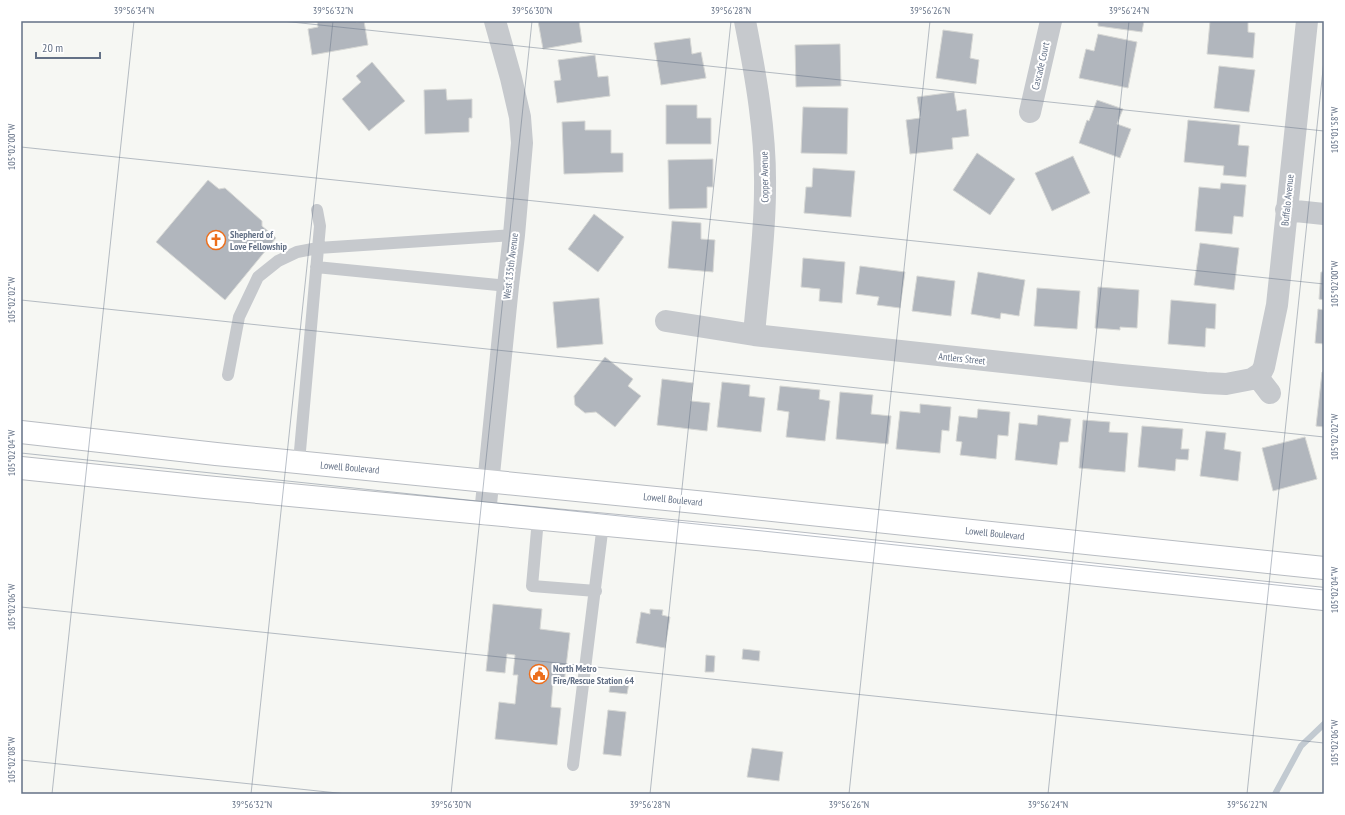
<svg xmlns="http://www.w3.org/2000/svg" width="1345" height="815" viewBox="0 0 1345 815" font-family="'PT Sans Narrow',sans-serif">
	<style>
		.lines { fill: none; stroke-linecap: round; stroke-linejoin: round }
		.stream { stroke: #c2cad1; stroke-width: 6 }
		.building { fill: #b1b6bd; stroke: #d7d8d5 }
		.secondary-casing { stroke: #b8bcc2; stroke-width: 24 }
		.service { stroke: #c6c9cd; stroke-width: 12 }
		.minor { stroke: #c6c9cd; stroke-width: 22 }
		.secondary { stroke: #fff; stroke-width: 22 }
		.ticks { fill: none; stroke: #647186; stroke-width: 1; stroke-opacity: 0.45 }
		.labels { text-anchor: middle; stroke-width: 4; stroke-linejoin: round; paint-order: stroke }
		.street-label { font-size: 10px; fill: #647186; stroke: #fff }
		.poi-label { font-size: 10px; font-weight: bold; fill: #647186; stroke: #fff; text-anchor: start }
		.neatline { fill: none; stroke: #647186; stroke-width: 1.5 }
		.ticks-label { font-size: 10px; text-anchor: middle; fill: #647186 }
	</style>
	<rect width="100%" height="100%" fill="#f6f7f3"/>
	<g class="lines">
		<path class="stream" d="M1275,794L1301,746L1324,724"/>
	</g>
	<path class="building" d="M317,21H355L356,22L364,21L368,45L312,55L308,29L318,27Z
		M538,21H579L582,42L543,49Z
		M1098,21H1144L1142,32L1098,26Z
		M1210,21H1248V32L1255,33L1253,58L1207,54Z
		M943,30L973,34L970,58L979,60L976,84L936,78Z
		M1098,34L1137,42L1128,88L1079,78L1086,49L1094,51Z
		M690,38L692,54L701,52L706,78L661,85L654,43Z
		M840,44L841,86L796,87L795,45Z
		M595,55L598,77L608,76L610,96L557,103L554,81L561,80L558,60Z
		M372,62L405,101L369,131L342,99L361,82L356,76Z
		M1219,66L1255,70L1249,112L1214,108Z
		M446,89L447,100L472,99V118H469V132L425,134L424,90Z
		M954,92L957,111L966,109L969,136L952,138L953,149L910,154L906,120L920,118L917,97Z
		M1097,100L1123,109L1117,124L1131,129L1120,158L1079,143L1087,120L1089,121Z
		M666,105H697V118H711V144H666Z
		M803,107L848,108L847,154L801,153Z
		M1188,120L1240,125L1238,145L1249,146L1246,177L1223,175L1224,166L1184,162Z
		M585,121V130H611V153H623V172L564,174L562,122Z
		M977,153L1015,179L990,215L953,190Z
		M1073,156L1090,193L1052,211L1035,173Z
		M713,159V187H707V208L669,209L668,160Z
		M813,168L855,171L851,217L804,213L806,187H812Z
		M208,180L219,189L225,188L262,221V226L276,238L225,300L156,242Z
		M1221,183L1246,185L1243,217L1234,216L1232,234L1195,231L1199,187L1220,189Z
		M594,214L624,237L598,272L568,249Z
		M672,221L701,223V239L715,240L713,272L668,268Z
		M1200,243L1239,248L1234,290L1194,285Z
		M803,258L845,262L842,303L819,301L820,289L801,287Z
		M860,266L905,272L900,308L877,305L879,297L856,294Z
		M978,272L1025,280L1019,316L1001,313L1000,319L971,314Z
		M1321,272H1324V300L1319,299Z
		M917,276L955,281L951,316L912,311Z
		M1098,287L1139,290L1137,328L1120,327V330L1095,328Z
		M1037,288L1080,291L1077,329L1034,326Z
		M599,298L603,344L557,348L553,302Z
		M1171,300L1216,304L1215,329L1206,328L1205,347L1168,344Z
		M1318,309L1324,310V344L1315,343Z
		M605,357L633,379L628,386L641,396L615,427L596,412L585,413L575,405L574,396Z
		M1322,372H1324V427L1316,426Z
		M662,379L693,383L691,401L710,403L707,431L657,425Z
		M722,382L750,385L749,396L765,398L761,432L717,427Z
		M780,386L820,390L819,399L830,401L825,441L786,437L789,412L777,410Z
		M840,392L873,395L871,414L891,416L888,444L836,439Z
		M920,404L951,407L949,431L942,430L940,453L896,449L900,411L920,413Z
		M978,409L1010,412L1008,436L998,435L996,459L960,455L962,442L956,441L959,416L977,418Z
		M1038,415L1071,419L1068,442H1060L1057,465L1015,460L1019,423L1037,425Z
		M1083,420L1110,422L1109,432L1128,433L1125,472L1079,468Z
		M1142,426L1183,429L1181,449H1189L1188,460L1176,459L1175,471L1138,467Z
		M1206,431L1226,433L1224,449L1241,452L1238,481L1200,476Z
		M1305,437L1317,479L1273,491L1262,448Z
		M493,604L542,609L540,629L570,633L564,684L553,683L551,707L561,708L557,745L495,739L499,702L515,704L518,675H513L515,655L507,654L505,673L486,671Z
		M650,609L663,610L662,615L670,617L665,648L636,643L641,612L650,614Z
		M743,649L760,651L759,661L742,659Z
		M706,655L715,656L714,672H705Z
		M611,680L629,683L627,694L609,692Z
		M608,710L626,712L621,756L603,754Z
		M752,748L783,752L779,781L747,777Z"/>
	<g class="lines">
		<g class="secondary-casing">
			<path id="secondary" d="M21,432L216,454L706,503L1324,568
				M21,468L205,487L766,540L1324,599"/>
		</g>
		<path class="service" d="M316,267L508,286
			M228,375L239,317L258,277L278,261L297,252L318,248L514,235
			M299,462L320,226L317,210
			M538,519L532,586L596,591
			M573,765L603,524"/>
		<path class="minor" d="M745,21C756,77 766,133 765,189C765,238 758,286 754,335
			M1030,112L1051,21
			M1286,210L1324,214
			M666,321L754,335L1121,375L1206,383L1226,384L1252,379L1261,373L1264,367L1277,305L1307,21
			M1257,376L1270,393
			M485,514L508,286L514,235L522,143L520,117L511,78L495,21"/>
		<use href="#secondary" class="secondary"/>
	</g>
	<path class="ticks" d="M282,21L1324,131M21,147L1324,284M21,300L1324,437M21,453L1324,590M21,607L1324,743M21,760L347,794M52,794L134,21M251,794L333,21M451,794L532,21M650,794L731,21M849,794L930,21M1048,794L1129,21M1247,794L1324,60"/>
	<defs>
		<g id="church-ring" transform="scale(1)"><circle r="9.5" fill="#fff" stroke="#ec6f1d" stroke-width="1.5"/><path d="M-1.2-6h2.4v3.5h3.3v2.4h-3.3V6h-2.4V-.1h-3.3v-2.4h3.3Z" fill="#ec6f1d"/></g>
		<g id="civic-ring" transform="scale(1)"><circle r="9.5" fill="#fff" stroke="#ec6f1d" stroke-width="1.5"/><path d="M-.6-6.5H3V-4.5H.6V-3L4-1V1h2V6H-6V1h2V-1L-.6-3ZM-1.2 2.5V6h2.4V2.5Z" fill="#ec6f1d"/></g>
	</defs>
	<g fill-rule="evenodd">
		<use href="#church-ring" x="216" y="240"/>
		<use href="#civic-ring" x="539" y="674"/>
	</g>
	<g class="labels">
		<g class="street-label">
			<text transform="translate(1040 66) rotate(-77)" y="4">Cascade Court</text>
			<text transform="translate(764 177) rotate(-91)" y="4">Copper Avenue</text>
			<text transform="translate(1287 200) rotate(-84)" y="4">Buffalo Avenue</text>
			<text transform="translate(510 266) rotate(-83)" y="4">West 135th Avenue</text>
			<text transform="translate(962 358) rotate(6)" y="4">Antlers Street</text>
			<text transform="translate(350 467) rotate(5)" y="4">Lowell Boulevard</text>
			<text transform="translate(673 499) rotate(6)" y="4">Lowell Boulevard</text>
			<text transform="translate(995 533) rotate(6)" y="4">Lowell Boulevard</text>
		</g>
		<g class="poi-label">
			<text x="230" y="238">Shepherd of<tspan x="230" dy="12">Love Fellowship</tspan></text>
			<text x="553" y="672">North Metro<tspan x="553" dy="12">Fire/Rescue Station 64</tspan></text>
		</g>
	</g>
	<rect width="1345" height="815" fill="none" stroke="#ffffff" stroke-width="44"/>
	<path d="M36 52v6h64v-6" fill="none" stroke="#647186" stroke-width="2"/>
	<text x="42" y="52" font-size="12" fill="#647186" stroke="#ffffff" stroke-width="3" paint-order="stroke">20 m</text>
	<rect x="22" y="22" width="1301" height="771" class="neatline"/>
	<g class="ticks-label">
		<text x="134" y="14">39°56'34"N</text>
		<text x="333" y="14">39°56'32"N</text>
		<text x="532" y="14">39°56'30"N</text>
		<text x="731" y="14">39°56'28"N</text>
		<text x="930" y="14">39°56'26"N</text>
		<text x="1129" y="14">39°56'24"N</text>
		<text transform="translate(1334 130) rotate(-90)" y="4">105°01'58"W</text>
		<text transform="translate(11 147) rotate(-90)" y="4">105°02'00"W</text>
		<text transform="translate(1334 284) rotate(-90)" y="4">105°02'00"W</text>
		<text transform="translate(11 300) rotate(-90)" y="4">105°02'02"W</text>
		<text transform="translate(1334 437) rotate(-90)" y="4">105°02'02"W</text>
		<text transform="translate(11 453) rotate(-90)" y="4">105°02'04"W</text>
		<text transform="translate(1334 590) rotate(-90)" y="4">105°02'04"W</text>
		<text transform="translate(11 607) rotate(-90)" y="4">105°02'06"W</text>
		<text transform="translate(1334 743) rotate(-90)" y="4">105°02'06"W</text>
		<text transform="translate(11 760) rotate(-90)" y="4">105°02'08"W</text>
		<text x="252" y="808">39°56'32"N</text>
		<text x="451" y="808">39°56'30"N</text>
		<text x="650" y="808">39°56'28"N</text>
		<text x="849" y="808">39°56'26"N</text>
		<text x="1048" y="808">39°56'24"N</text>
		<text x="1247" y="808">39°56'22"N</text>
	</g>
</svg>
